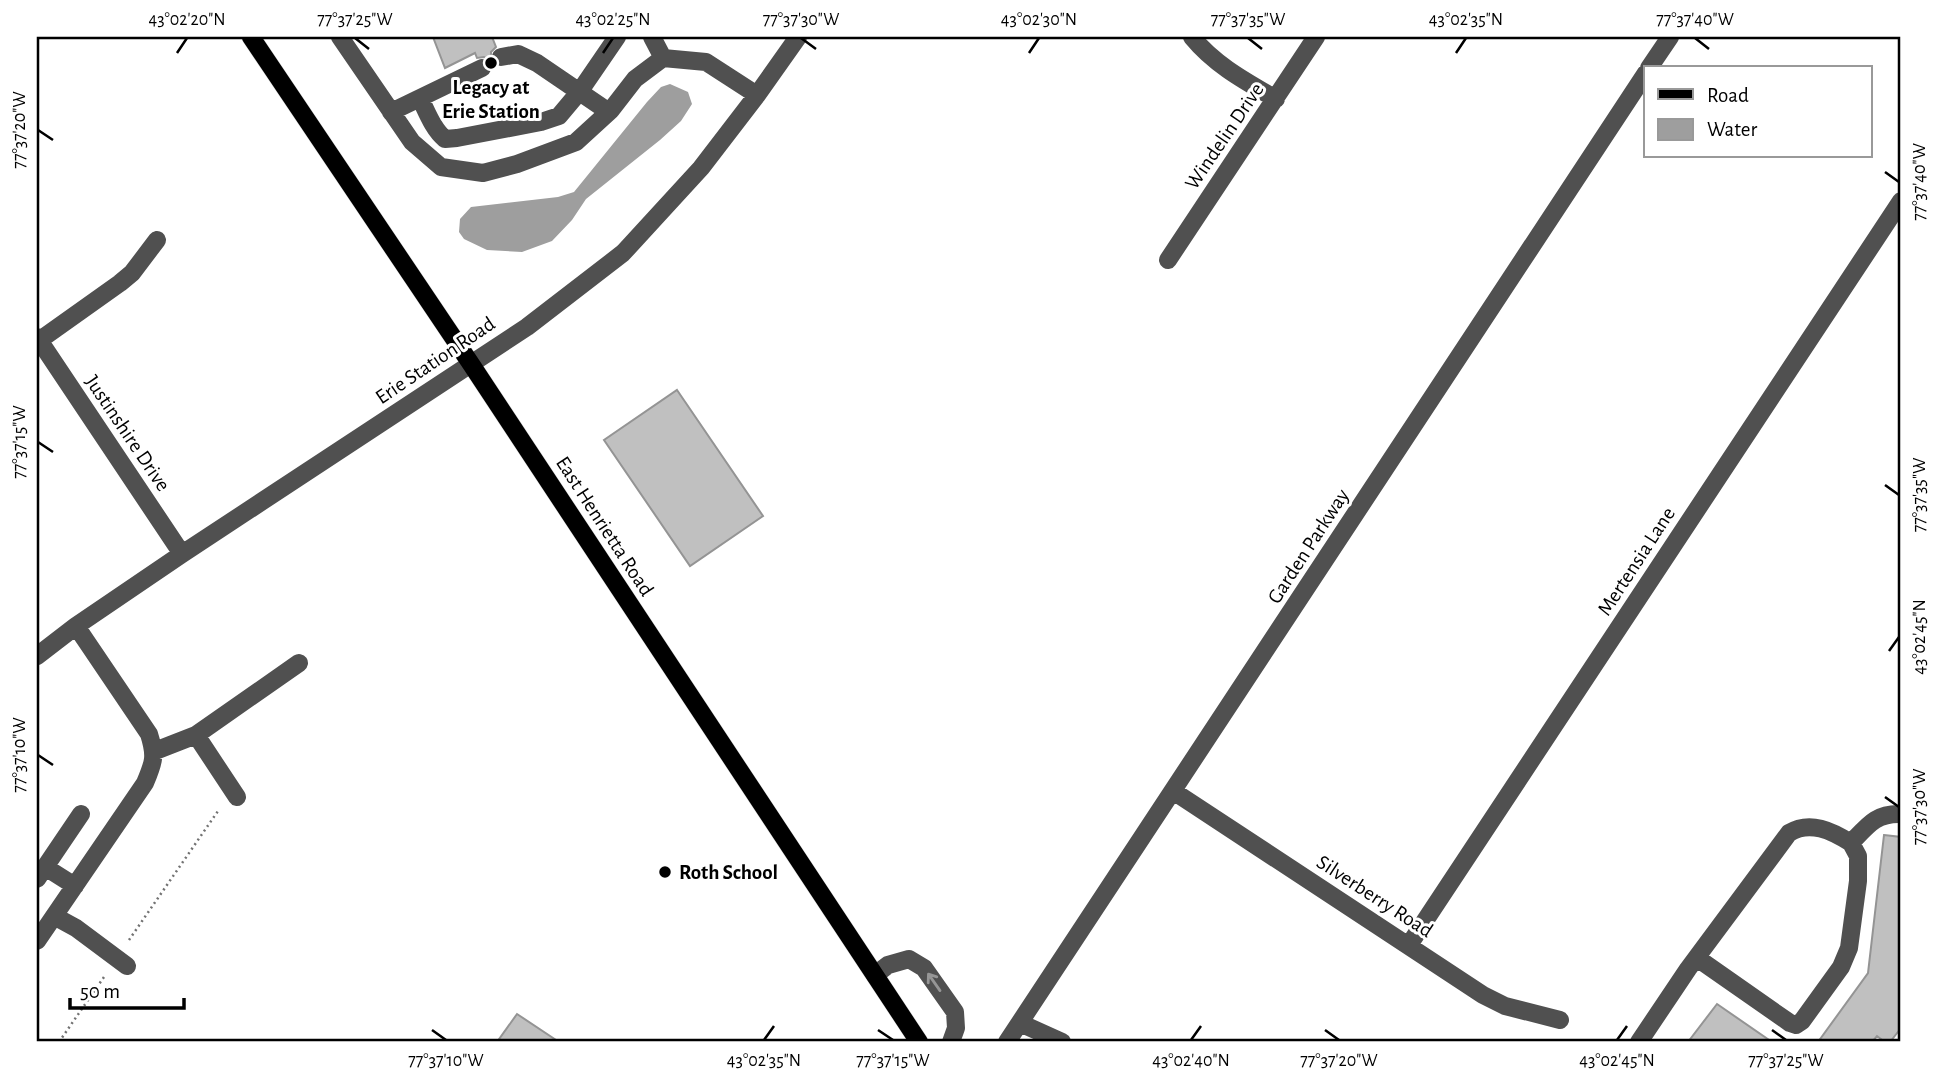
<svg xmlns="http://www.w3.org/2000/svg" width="1938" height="1079" viewBox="0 0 1938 1079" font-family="'Alegreya Sans',sans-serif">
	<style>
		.water { fill: #9e9e9e }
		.building { fill: #c0c0c0; stroke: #949494; stroke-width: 2 }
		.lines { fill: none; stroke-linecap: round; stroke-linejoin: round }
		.major-casing { stroke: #dbdbdb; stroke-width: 19 }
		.path { stroke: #727272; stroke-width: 2.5; stroke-dasharray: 2 3.5; stroke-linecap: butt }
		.minor { stroke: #505050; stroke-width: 18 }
		.major { stroke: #000; stroke-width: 18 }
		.oneway { stroke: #969696 }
		.ticks { fill: none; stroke: #000; stroke-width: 2.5 }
		.poi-dot { fill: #000; stroke: #fff; stroke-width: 2.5 }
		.labels { text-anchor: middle; stroke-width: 6; stroke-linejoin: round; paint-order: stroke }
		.poi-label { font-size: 21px; font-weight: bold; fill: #000; stroke: #fff }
		.street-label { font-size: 21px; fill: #000; stroke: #fff }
		.neatline { fill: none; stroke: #000; stroke-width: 2.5 }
		.ticks-label { font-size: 18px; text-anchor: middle; fill: #000 }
	</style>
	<rect width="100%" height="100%" fill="#fff"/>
	<path class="water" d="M670,84L688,92L692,104L681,121L660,140L586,199L572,220L552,241L522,252L487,250L464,239L459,232L460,219L471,207L558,197L574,192L647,102L661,87Z"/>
	<path class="building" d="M433,37H492L496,47L491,52V61L484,57L477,58L475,53L445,68Z
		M677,390L763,516L690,566L604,440Z
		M1884,835L1901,837V1028L1890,1042H1885L1877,1036L1872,1042H1818L1868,973Z
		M1717,1004L1772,1042H1688Z
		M517,1014L559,1042H497Z"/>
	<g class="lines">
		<g class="major-casing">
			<path id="major" d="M251,37L471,364L919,1042"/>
		</g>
		<path class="path" d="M129,940L218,811
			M59,1042L104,977"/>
		<path class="minor" d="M340,37L412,142L441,167L483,173L517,164L576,142L611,110L635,79L663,58L706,62L757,95
			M652,37L663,58
			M1192,37C1215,65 1245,81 1276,99
			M501,57L518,54L537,63L609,112
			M1649,68L1670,37
			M420,98C427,112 433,129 445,139L457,138L541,122L559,116L580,91L617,37
			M391,112L482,68
			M1168,260L1316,37
			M37,337L182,554
			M37,342L120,283L132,273L157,240
			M37,656L76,626L182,554L527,327L623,253L701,168L757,95L798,37
			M196,735L237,797
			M155,751L196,735L299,663
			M1173,791L1483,995L1505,1006L1560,1020
			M45,867L75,886
			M37,879L81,814
			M54,916L76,928L127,966
			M37,941L145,783C154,762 156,756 149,734L76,626
			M1409,945L1901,201
			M1697,958L1790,1023L1796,1025L1802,1021L1841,967L1849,948L1858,881V856L1851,843
			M875,975L888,965L909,959L924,968L955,1012L956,1028L951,1042
			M1020,1023L1062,1042
			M1007,1042L1646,73
			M1639,1042L1688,969L1789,833C1810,820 1832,831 1851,843C1868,825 1876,813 1901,814"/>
		<use href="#major" class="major"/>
	</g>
	<defs><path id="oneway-shaft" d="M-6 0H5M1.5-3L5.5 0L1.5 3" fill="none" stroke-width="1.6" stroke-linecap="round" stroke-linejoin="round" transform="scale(1.75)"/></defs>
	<use class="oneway" href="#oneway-shaft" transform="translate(934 982) rotate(-125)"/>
	<path class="ticks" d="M355,38L369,49M801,38L816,49M1248,38L1262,49M1695,38L1709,49M177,53L187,38M603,53L613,38M1029,53L1039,38M1456,53L1466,38M38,130L53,140M1885,172L1899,182M38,442L53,452M1885,485L1899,495M1889,651L1899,637M38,755L53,765M1885,797L1899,807M432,1030L446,1040M878,1030L893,1040M1325,1030L1339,1040M1772,1030L1786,1040M764,1040L774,1026M1191,1040L1201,1026M1617,1040L1627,1026"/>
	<g class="poi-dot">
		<circle cx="491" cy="63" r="7"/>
		<circle cx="665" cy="872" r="7"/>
	</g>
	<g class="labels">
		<g class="poi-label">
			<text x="491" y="94">Legacy at<tspan x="491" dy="24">Erie Station</tspan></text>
			<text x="679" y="879" text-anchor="start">Roth School</text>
		</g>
		<g class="street-label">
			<text transform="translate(1224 136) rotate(-56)" y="7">Windelin Drive</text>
			<text transform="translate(435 360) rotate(-34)" y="7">Erie Station Road</text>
			<text transform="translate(128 433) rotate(56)" y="7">Justinshire Drive</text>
			<text transform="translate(605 526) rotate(57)" y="7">East Henrietta Road</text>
			<text transform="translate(1308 546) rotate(-57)" y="7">Garden Parkway</text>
			<text transform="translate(1636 561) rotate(-57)" y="7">Mertensia Lane</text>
			<text transform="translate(1375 896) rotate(33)" y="7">Silverberry Road</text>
		</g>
	</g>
	<rect width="1938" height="1079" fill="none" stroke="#ffffff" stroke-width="77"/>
	<rect x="1644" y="66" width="228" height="91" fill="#ffffff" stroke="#999999" stroke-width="2"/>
	<rect x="1658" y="89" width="35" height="10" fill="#000000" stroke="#999999" stroke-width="2"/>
	<text x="1707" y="102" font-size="21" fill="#000000">Road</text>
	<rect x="1658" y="119" width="35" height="21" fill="#9e9e9e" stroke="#999999" stroke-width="2"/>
	<text x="1707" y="136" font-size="21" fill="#000000">Water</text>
	<path d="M70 998v10h114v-10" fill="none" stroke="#000000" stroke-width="3.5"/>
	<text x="80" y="998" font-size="21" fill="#000000" stroke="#ffffff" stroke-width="5" paint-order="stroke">50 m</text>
	<rect x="38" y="38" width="1861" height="1002" class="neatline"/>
	<g class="ticks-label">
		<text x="187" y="25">43°02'20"N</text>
		<text x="355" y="25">77°37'25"W</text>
		<text x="613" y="25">43°02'25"N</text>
		<text x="801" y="25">77°37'30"W</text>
		<text x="1039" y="25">43°02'30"N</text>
		<text x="1248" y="25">77°37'35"W</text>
		<text x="1466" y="25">43°02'35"N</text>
		<text x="1695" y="25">77°37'40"W</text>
		<text transform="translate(19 130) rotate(-90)" y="6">77°37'20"W</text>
		<text transform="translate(1919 182) rotate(-90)" y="6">77°37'40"W</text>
		<text transform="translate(19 442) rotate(-90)" y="6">77°37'15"W</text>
		<text transform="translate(1919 495) rotate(-90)" y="6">77°37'35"W</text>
		<text transform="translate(1919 637) rotate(-90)" y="6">43°02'45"N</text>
		<text transform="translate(19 755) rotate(-90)" y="6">77°37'10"W</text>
		<text transform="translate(1919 807) rotate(-90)" y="6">77°37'30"W</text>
		<text x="446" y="1066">77°37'10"W</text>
		<text x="764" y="1066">43°02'35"N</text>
		<text x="893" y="1066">77°37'15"W</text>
		<text x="1191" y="1066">43°02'40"N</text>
		<text x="1339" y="1066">77°37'20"W</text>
		<text x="1617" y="1066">43°02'45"N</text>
		<text x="1786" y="1066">77°37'25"W</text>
	</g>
</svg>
